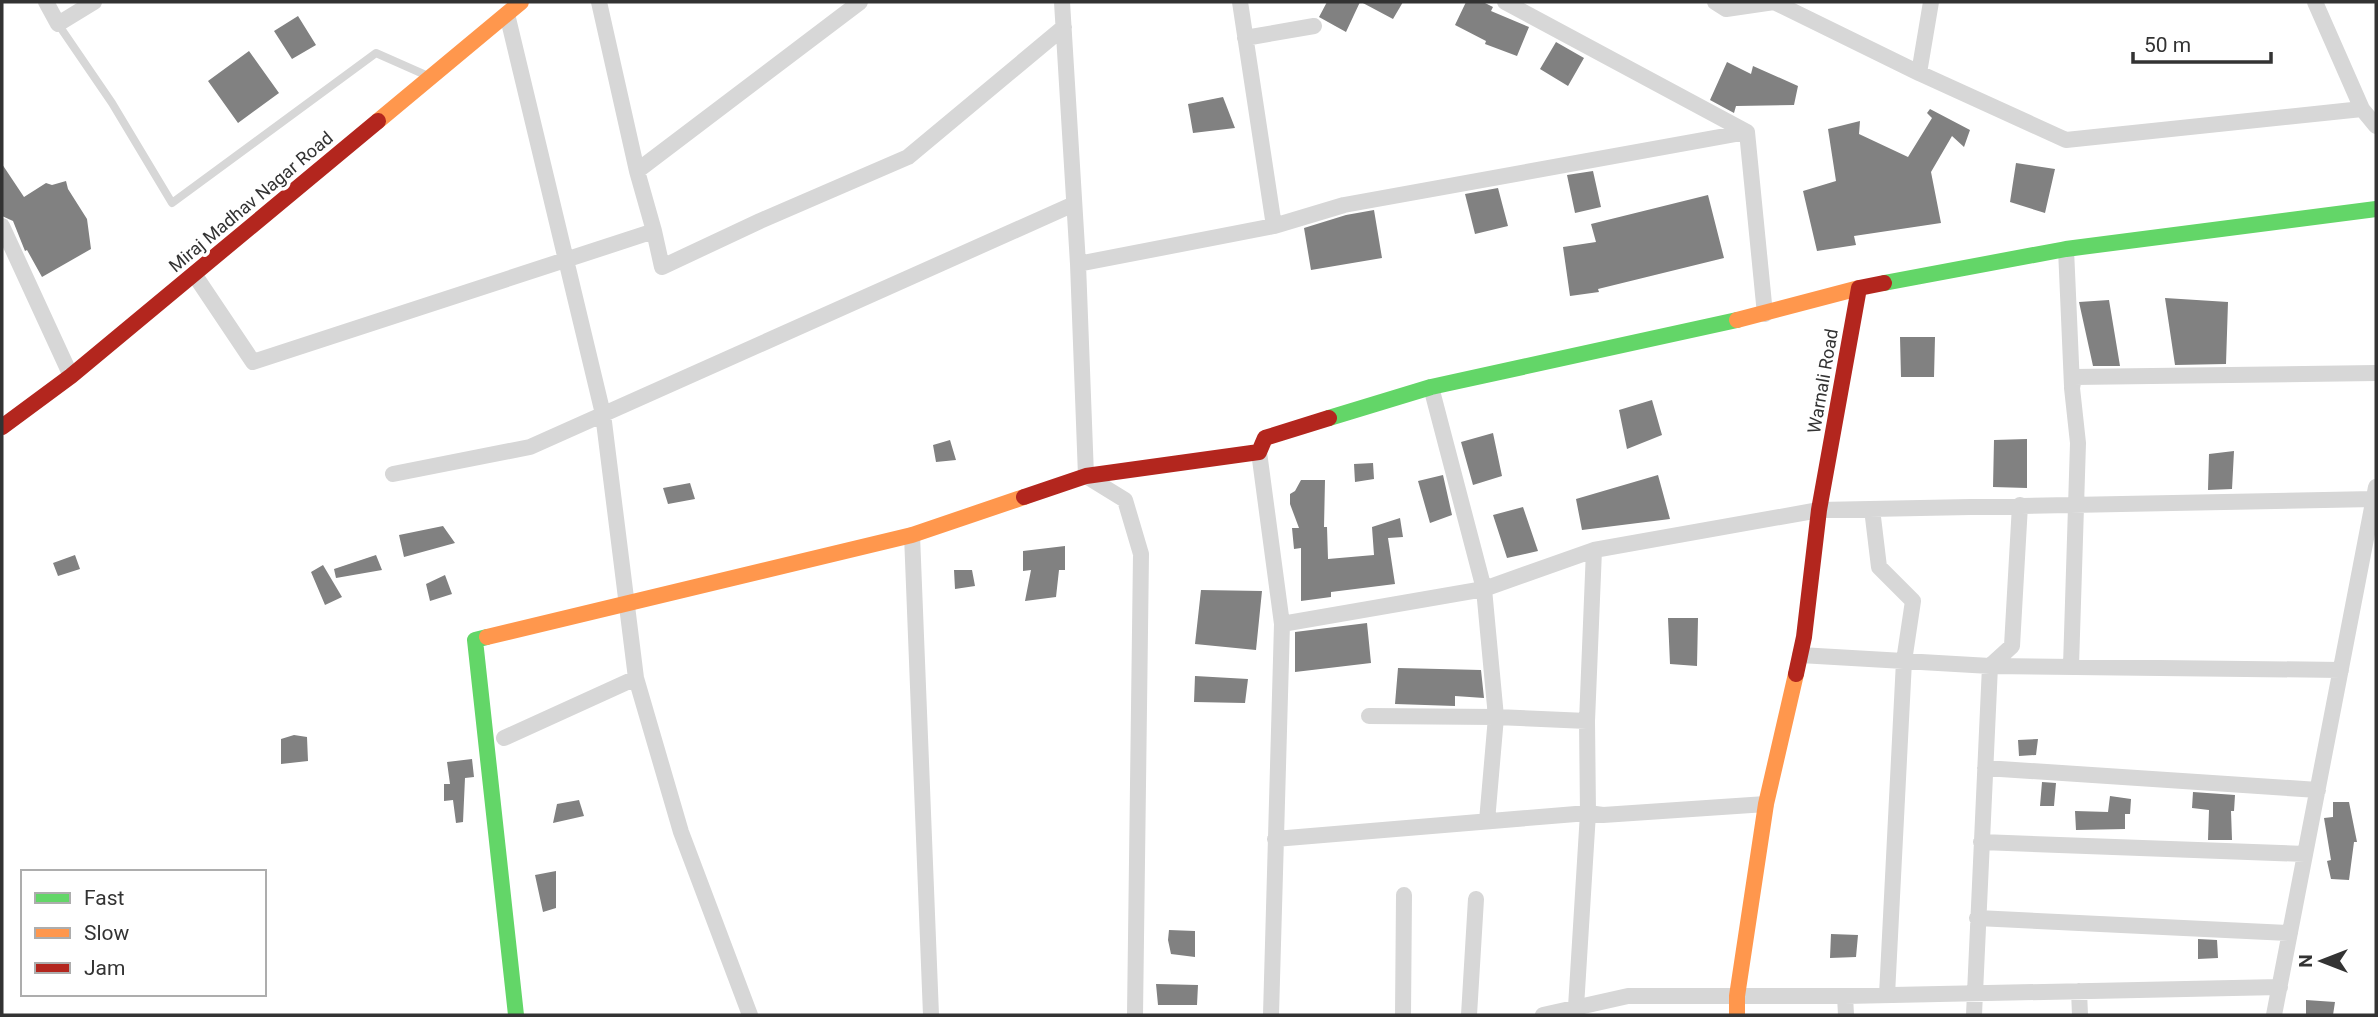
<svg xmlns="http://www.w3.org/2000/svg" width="2378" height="1017" viewBox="0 0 2378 1017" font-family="Roboto,sans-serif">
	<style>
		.building { fill: #818181 }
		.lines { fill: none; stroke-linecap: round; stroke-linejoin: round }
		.lane { stroke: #d7d7d7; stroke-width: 8 }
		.street { stroke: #d7d7d7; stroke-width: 16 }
		.fast { stroke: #63d668; stroke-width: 16 }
		.slow { stroke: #ff974d; stroke-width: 16 }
		.jam { stroke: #b3261e; stroke-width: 16 }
		.labels { text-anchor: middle; stroke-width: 7; stroke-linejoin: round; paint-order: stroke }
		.street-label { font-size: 18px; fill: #333; stroke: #fff }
	</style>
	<rect width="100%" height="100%" fill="#fff"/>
	<path class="building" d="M1327,2H1360L1346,32L1319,17Z
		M1361,2H1403L1393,19Z
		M1466,2H1483L1493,7L1491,11L1529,27L1517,56L1485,44L1486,41L1455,25Z
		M298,16L316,45L292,59L274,31Z
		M1556,42L1584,58L1568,86L1540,69Z
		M249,51L279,93L238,123L208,81Z
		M1727,62L1751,74L1753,66L1798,86L1794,105L1736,106L1734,113L1710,100Z
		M1223,97L1235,128L1193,133L1188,104Z
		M1930,109L1970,130L1964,147L1952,136L1931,172L1941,223L1854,236L1856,245L1817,251L1803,191L1836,181L1828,129L1860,121L1859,134L1908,157L1932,118L1927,113Z
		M2016,163L2055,169L2045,213L2010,202Z
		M2,164L24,197L46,183L52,185L66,181L68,189L87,219L91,249L42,277L27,250L25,251L13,221L2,216Z
		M1593,171L1601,207L1575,213L1567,175Z
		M1498,188L1508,226L1475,234L1465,194Z
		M1708,195L1724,258L1598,289L1599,292L1570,296L1563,247L1596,242L1591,224Z
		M1374,210L1382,258L1311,270L1304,228L1346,215Z
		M2165,298L2228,302L2226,364L2175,365Z
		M2109,300L2120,366H2093L2079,302Z
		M1900,337H1935L1934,377H1901Z
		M1652,400L1662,435L1627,449L1619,410Z
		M1493,433L1502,476L1473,485L1461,442Z
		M2027,439V488L1993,487L1994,440Z
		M950,440L956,460L936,462L933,445Z
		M2234,451L2232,489L2208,490L2209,454Z
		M1373,463L1374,479L1355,482L1354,464Z
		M1443,475L1452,515L1430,523L1418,481Z
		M1658,475L1670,519L1582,530L1576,499Z
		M1301,480H1325L1324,527H1327L1328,559L1374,555L1372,527L1400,518L1403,537L1388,538L1395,584L1331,592V597L1301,601V548L1294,549L1292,528H1299L1290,504V494L1295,491Z
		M690,483L695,499L668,504L663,488Z
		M1523,507L1538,551L1507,558L1493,515Z
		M443,526L455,543L404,557L399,535Z
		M1065,546V570H1059L1056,597L1025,601L1031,570L1023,571V551Z
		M75,555L80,569L58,576L53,563Z
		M376,555L382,570L336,578L334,569Z
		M323,565L342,597L325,605L311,572Z
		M954,570H972L975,586L955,589Z
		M445,575L452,594L430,601L426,584Z
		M1201,590L1262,591L1256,650L1195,644Z
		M1668,618H1698L1697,666L1670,664Z
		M1367,623L1371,663L1295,672V632Z
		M1398,668L1481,670L1484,698L1455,696V706L1395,704Z
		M1195,676L1248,679L1245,703L1194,702Z
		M294,735L307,737L308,761L281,764V739Z
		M2038,739L2036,755L2019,756L2018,740Z
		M472,759L474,777L465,778L463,822L456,823L453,800L444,801V784H450L447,762Z
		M2042,782L2056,783L2054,806H2040Z
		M2193,792L2235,795L2234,811H2231L2232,840H2208L2209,810L2192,808Z
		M2110,796L2131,799L2130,814H2125V829L2076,830L2075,811L2108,812Z
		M579,800L584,816L553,823L557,804Z
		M2333,802H2349L2357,842H2354L2349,880L2331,879L2327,861L2331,860L2324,818L2333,817Z
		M556,871V908L543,912L535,875Z
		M1169,930L1195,931V957L1171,954L1168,940Z
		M1831,934L1858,935L1856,957L1830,958Z
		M2198,939L2217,940L2218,958L2198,959Z
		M1156,984L1198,985L1197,1005H1158Z
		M2306,1000L2335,1002L2333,1015H2306Z"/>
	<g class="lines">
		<path class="lane" d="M58,24L112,103L172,203L376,53L428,76"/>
		<path class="street" d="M46,2L58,24L94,2
			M599,2L637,171L860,2
			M1062,2L1078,264L1086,476L1125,500L1141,554L1135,1015
			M1240,2L1274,226
			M1505,2L1747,132
			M1715,2L1726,9L1774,2
			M1774,2L1919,73
			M1931,2L1919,73L2066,140L2362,109
			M2315,2L2362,109L2376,126
			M1245,38L1314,26
			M637,171L654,231
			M2,226L71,376
			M2066,249L2072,386
			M1078,264L1274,226L1344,205L1747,132L1765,314
			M194,274L253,362L654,231L662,267L760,221L908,157L1064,27
			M1431,387L1484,589L1496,717L1587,721
			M1259,452L1282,624L1271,1015
			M393,474L530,447L1074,204
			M1872,509L1879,567L1913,601L1904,661L1887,995
			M912,535L931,1015
			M1594,550L1587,721L1588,813L1603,815L1766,804
			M1282,624L1484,589L1594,550L1819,510L2374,499
			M1800,655L1990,666L2341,670
			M2071,666L2078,443L2072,388L2074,377L2376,373
			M636,678L681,832L750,1015
			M1369,716L1496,717L1487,821
			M504,738L636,678L603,414L507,14
			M1985,768L2318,790
			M1275,839L1588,813L1576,1007
			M1981,842L2305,854
			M1977,918L2290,933
			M2079,991L2080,1015
			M1845,996L1846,1015
			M1403,1015L1404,895
			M1469,1015L1476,899
			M1543,1015L1628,996H1845L2280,987
			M1974,1015L1990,666L2012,646L2020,505
			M2274,1015L2376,487"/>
		<path class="fast" d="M1884,283L2066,249L2376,209
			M1329,418L1431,387L1737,320
			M487,637L475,640L516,1015"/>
		<path class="slow" d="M378,121L521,2
			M1737,320L1859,288
			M487,637L912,535L1024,497
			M1737,1015V996L1766,804L1796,674"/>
		<path class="jam" d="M2,427L71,376L378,121
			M1024,497L1086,476L1259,452L1265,438L1329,418
			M1796,674L1804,637L1819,510L1859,288L1884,283"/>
	</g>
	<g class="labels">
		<g class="street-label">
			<text transform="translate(251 202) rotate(-40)" y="6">Miraj Madhav Nagar Road</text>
			<text transform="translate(1823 381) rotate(-80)" y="6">Warnali Road</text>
		</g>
	</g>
	<rect width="2378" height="1017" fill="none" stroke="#333333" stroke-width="7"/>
	<rect x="21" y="870" width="245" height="126" fill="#ffffff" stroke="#adadad" stroke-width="2"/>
	<rect x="35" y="893" width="35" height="10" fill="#63d668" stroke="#adadad" stroke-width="2"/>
	<text x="84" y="905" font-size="21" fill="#333333">Fast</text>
	<rect x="35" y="928" width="35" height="10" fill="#ff974d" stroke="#adadad" stroke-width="2"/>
	<text x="84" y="940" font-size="21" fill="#333333">Slow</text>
	<rect x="35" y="963" width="35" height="10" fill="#b3261e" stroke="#adadad" stroke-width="2"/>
	<text x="84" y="975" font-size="21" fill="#333333">Jam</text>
	<g transform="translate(2322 961) rotate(270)" stroke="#ffffff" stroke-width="5" paint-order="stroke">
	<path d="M0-5L12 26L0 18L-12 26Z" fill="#333333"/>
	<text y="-10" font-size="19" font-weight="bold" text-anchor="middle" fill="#333333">N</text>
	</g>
	<path d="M2133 52v10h138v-10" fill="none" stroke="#333333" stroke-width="3.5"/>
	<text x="2144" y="52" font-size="21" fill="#333333" stroke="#ffffff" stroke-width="5" paint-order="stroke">50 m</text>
</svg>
